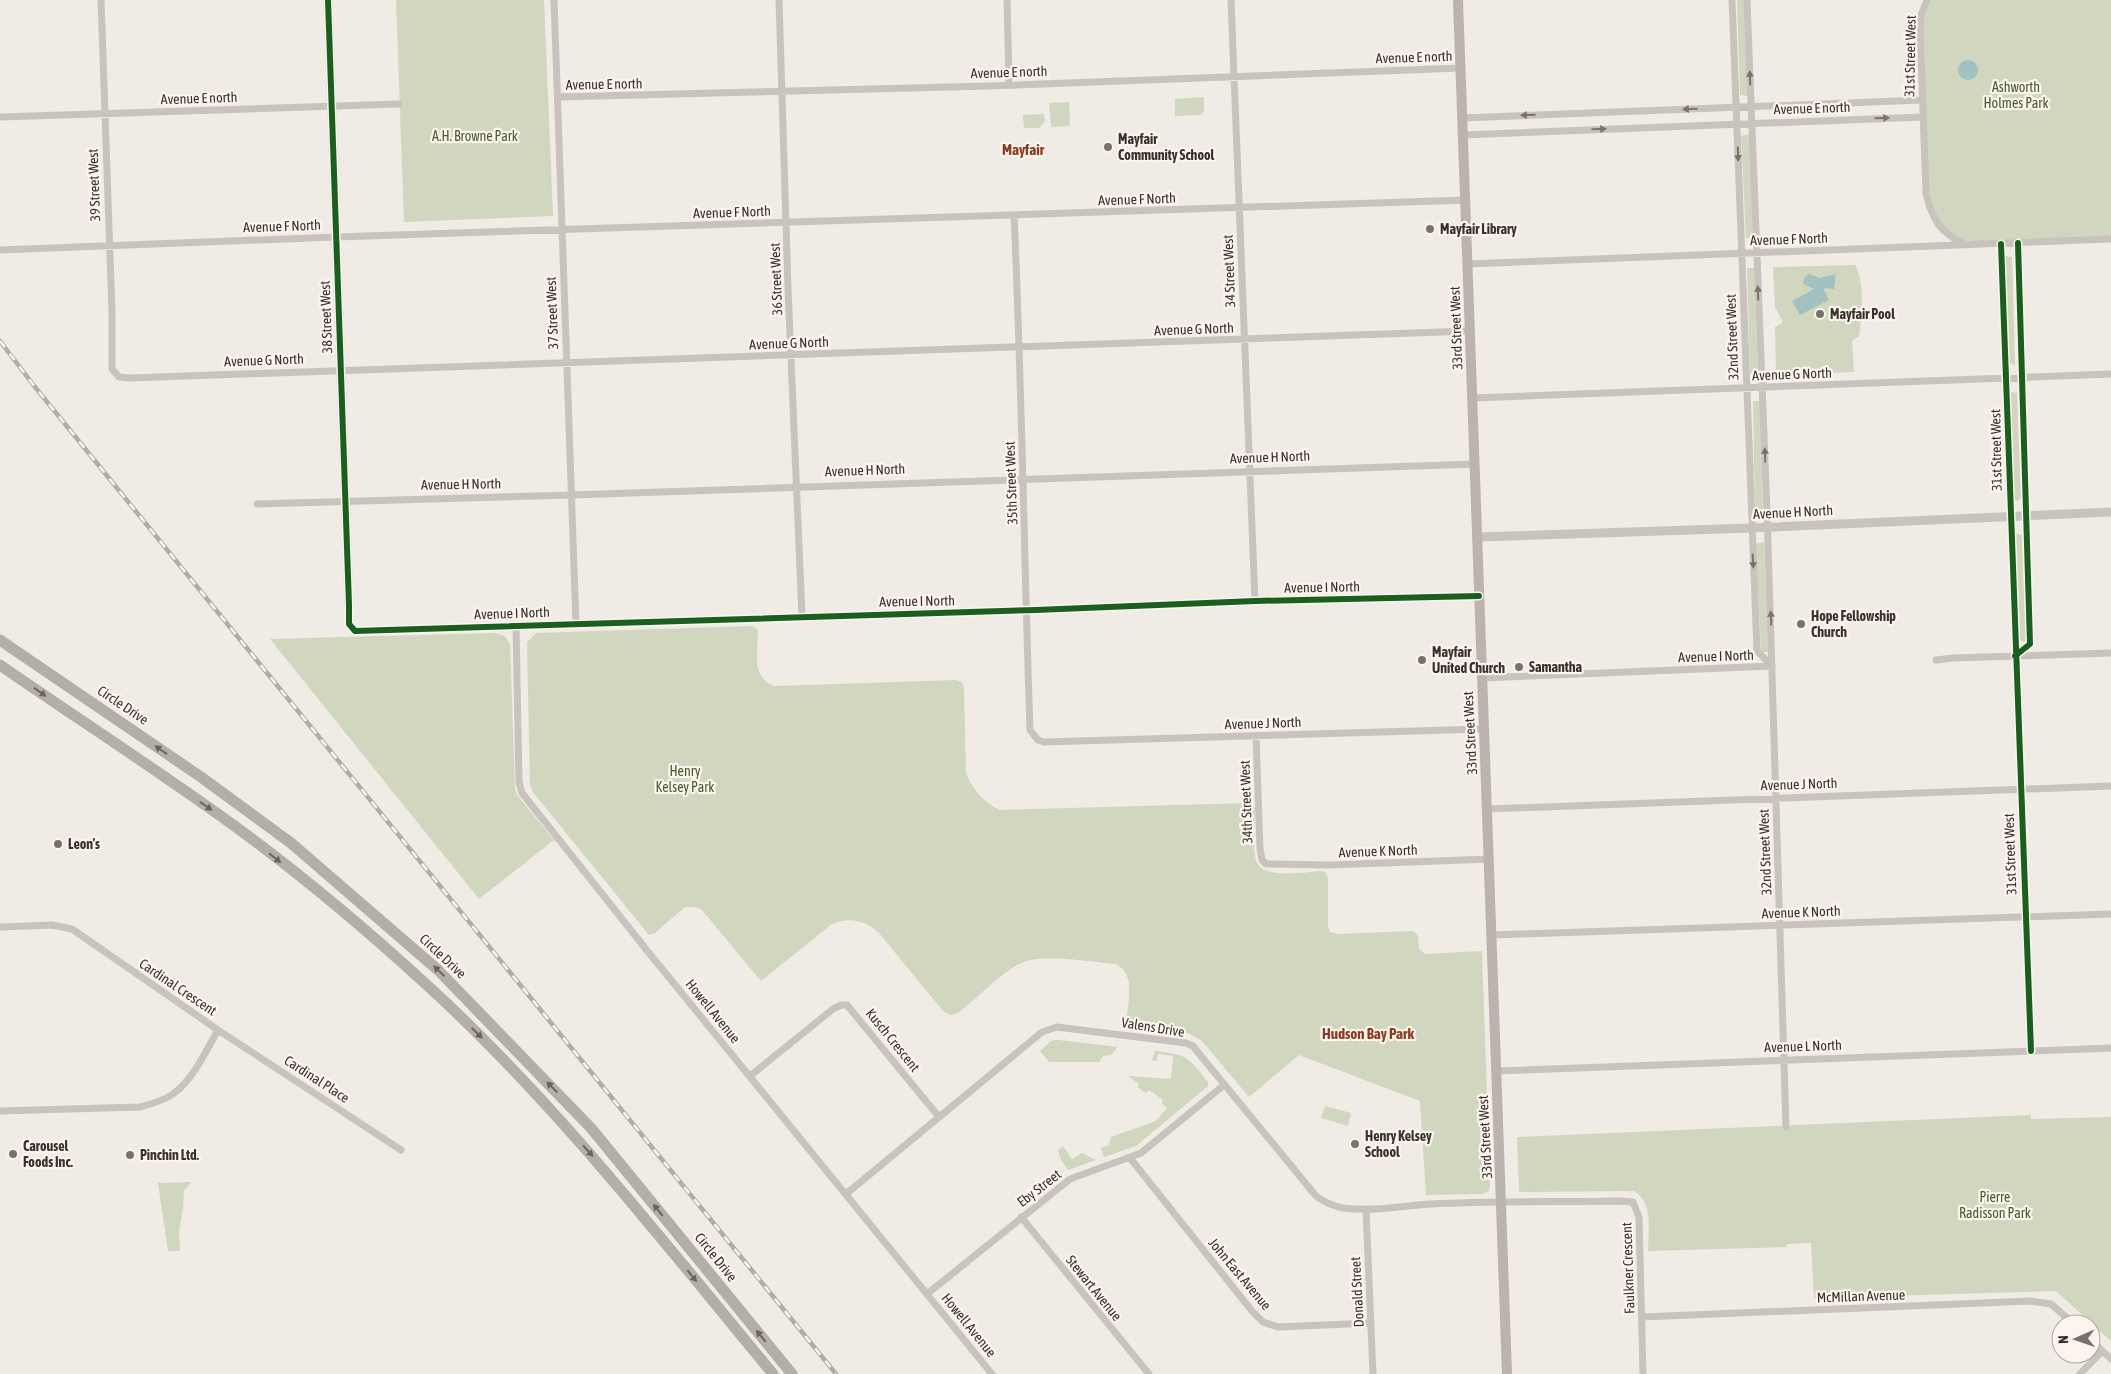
<svg xmlns="http://www.w3.org/2000/svg" width="2111" height="1374" viewBox="0 0 2111 1374" font-family="'Asap Condensed',sans-serif">
	<style>
		.green { fill: #d1d6bf }
		.water { fill: #a1c2c1 }
		.lines { fill: none; stroke-linecap: round; stroke-linejoin: round }
		.minor { stroke: #c9c3be; stroke-width: 7 }
		.tertiary { stroke: #c9c3be; stroke-width: 9 }
		.secondary { stroke: #bab3ae; stroke-width: 10 }
		.trunk { stroke: #b4aea8; stroke-width: 11 }
		.rail-casing { stroke: #b1aca8; stroke-width: 4.5 }
		.rail { stroke: #fbf5ee; stroke-width: 2.5; stroke-dasharray: 8; stroke-linecap: butt }
		.cycleway-casing { stroke: #fbf5ee; stroke-width: 9 }
		.cycleway { stroke: #1b5e20; stroke-width: 6 }
		.oneway { fill: #7b726d }
		.oneway2 { fill: #6b625d }
		.poi-dot { fill: #7a716c; stroke: #fbf5ee; stroke-width: 2 }
		.labels { text-anchor: middle; stroke-width: 4.5; stroke-linejoin: round; paint-order: stroke }
		.street-label { font-size: 14px; fill: #3b302b; stroke: #fbf5ee }
		.park-label { font-size: 14px; fill: #4a5a2e; stroke: #fbf5ee }
		.poi-label { font-size: 14px; font-weight: bold; fill: #3b302b; stroke: #fbf5ee; text-anchor: start }
		.neighbourhood-label { font-size: 15px; font-weight: bold; fill: #8c3b22; stroke: #fbf5ee }
	</style>
	<rect width="100%" height="100%" fill="#f0ebe5"/>
	<path class="green" d="M396,0H544L553,216L404,222Z
		M1737,0H1746L1748,96L1740,95Z
		M1927,0H2111V239L1967,245L1955,240L1930,210L1920,28Z
		M1204,97V111L1200,115L1175,116V99Z
		M1069,102L1070,126L1051,127L1049,103Z
		M1044,114L1045,121L1039,128H1024L1023,115Z
		M1750,134L1753,238H1746L1741,136Z
		M2005,256L2012,257L2015,365L2009,363Z
		M1855,265C1865,280 1862,318 1859,336L1852,341L1854,372L1776,375L1775,327L1783,322L1775,307L1773,267Z
		M1747,268H1754L1758,374L1750,373Z
		M2010,392L2017,393L2021,498L2017,501L2014,500Z
		M1753,401H1760L1763,510L1755,509Z
		M2015,533L2022,535L2026,640L2025,642L2019,640Z
		M1764,542L1768,652H1761L1756,544Z
		M752,626L758,630C758,651 750,678 775,686L956,680L962,682L964,689L966,773C971,787 985,804 1000,810L1249,803L1255,808C1255,823 1252,845 1256,860C1260,880 1305,872 1321,871L1326,873L1328,878V926L1330,932L1337,934L1413,931L1418,936L1419,949L1425,954L1482,951L1490,1184L1489,1191L1482,1194L1426,1195L1420,1101L1299,1055L1249,1097L1202,1041L1186,1032L1130,1023L1127,1017C1128,999 1136,973 1115,964C1092,962 1047,954 1026,961C1005,968 977,999 958,1013L951,1015L944,1012L879,933C866,920 848,917 832,924L761,981L702,910L697,907H685L655,933L649,935L532,791L530,784L527,642L536,633Z
		M495,633L505,636L510,644L515,788L517,795L554,840L479,899L270,639Z
		M1055,1040H1059L1118,1047L1111,1055L1103,1056L1099,1062H1049L1040,1051L1051,1041Z
		M1155,1051C1188,1055 1187,1056 1208,1082V1086L1136,1146L1104,1157L1101,1148L1109,1145L1111,1137L1156,1121L1167,1108L1162,1104L1163,1100L1149,1090L1146,1093L1137,1087L1139,1084L1128,1076L1171,1079L1173,1056L1158,1054L1156,1061H1154L1152,1060Z
		M1325,1106L1351,1113L1348,1126L1321,1118Z
		M2031,1115V1119L2111,1117V1341L2056,1291L1814,1298L1811,1243L1787,1244L1786,1247L1648,1251C1648,1231 1654,1203 1634,1191L1519,1192L1517,1137Z
		M1063,1146L1072,1159L1082,1153L1096,1160L1068,1170L1061,1160L1058,1150Z
		M192,1182L184,1190L183,1209L179,1231L180,1251H168L158,1183Z"/>
	<path class="water" d="M1958 70a10 10 0 1 1 20 0a10 10 0 1 1-20 0Z
		M1809,274L1820,278L1836,274L1834,289L1823,288L1829,300L1800,315L1792,301L1814,289L1803,284L1804,278Z"/>
	<g class="lines">
		<path class="minor" d="M101,0L112,312V369L119,377L130,378L1470,331
			M554,0L576,624
			M779,0L788,288L802,616
			M1007,0L1009,84
			M1231,0L1255,601
			M1732,0L1757,651L1772,666
			M1747,0L1767,512L1786,1127
			M1927,0L1921,15L1920,28L1926,193C1932,220 1940,232 1964,244
			M558,97L990,86L1461,68
			M0,117L398,104
			M1463,118L1922,100
			M1463,135L1922,117
			M1014,215C1022,387 1024,559 1030,730L1038,740L1044,742L1483,729
			M2001,244L2031,1051
			M0,250L336,237L1466,200
			M1468,264L2111,239
			M1473,398L2111,374
			M257,504L572,495L1475,464
			M349,605V624L355,631L1036,610L1255,601L1479,596
			M516,626L519,782L522,793L645,948L992,1374
			M2015,656L2030,644L2018,243
			M1936,660L1953,658L2111,653
			M1481,678L1772,666
			M1256,736L1260,849L1262,860L1266,864L1330,865L1490,859
			M1487,809L2111,786
			M0,927L52,925L72,929L218,1030L401,1150
			M1492,935L2111,914
			M1496,1071L2111,1048
			M750,1076L833,1009L841,1005H847L939,1117
			M0,1111L140,1107C152,1104 163,1101 173,1094C193,1080 206,1051 218,1030
			M1130,1158L1252,1311L1263,1322L1278,1327L1371,1323
			M846,1194L1042,1032L1057,1027L1186,1043L1193,1046L1201,1056L1316,1196C1324,1202 1333,1206 1343,1208C1373,1212 1402,1206 1431,1204C1493,1201 1555,1202 1617,1201L1633,1202L1639,1217L1643,1374
			M1366,1210L1373,1374
			M1021,1217L1149,1374
			M927,1294L1070,1179L1141,1153L1224,1085
			M1642,1317L2030,1301L2051,1304L2074,1324
			M2091,1340L2111,1359
			M2080,1374L2102,1351"/>
		<path class="tertiary" d="M328,0L349,605
			M1477,537L1751,528L2111,512"/>
		<path class="secondary" d="M1458,0L1507,1374"/>
		<path class="trunk" d="M0,640L201,777L291,843L438,970L591,1128L792,1374
			M0,665C78,719 159,771 236,827C303,876 367,930 428,986C556,1103 663,1241 773,1374"/>
		<g class="rail-casing">
			<path id="rail" d="M0,341L35,387L836,1374"/>
		</g>
		<use href="#rail" class="rail"/>
		<g class="cycleway-casing">
			<path id="cycleway" d="M328,0L349,605V624L355,631L1036,610L1255,601L1479,596
				M2001,244L2031,1051
				M2015,656L2030,644L2018,243"/>
		</g>
		<use href="#cycleway" class="cycleway"/>
	</g>
	<defs><path id="oneway-solid" d="M-6-.8H1V-3.2L6.5 0L1 3.2V.8H-6Z" transform="scale(1.25)"/></defs>
	<g class="oneway">
		<use href="#oneway-solid" transform="translate(1750 78) rotate(-92)"/>
		<use href="#oneway-solid" transform="translate(1690 109) rotate(178)"/>
		<use href="#oneway-solid" transform="translate(1528 115) rotate(178)"/>
		<use href="#oneway-solid" transform="translate(1882 118) rotate(-1)"/>
		<use href="#oneway-solid" transform="translate(1599 129) rotate(-2)"/>
		<use href="#oneway-solid" transform="translate(1738 154) rotate(88)"/>
		<use href="#oneway-solid" transform="translate(1758 293) rotate(-92)"/>
		<use href="#oneway-solid" transform="translate(1765 455) rotate(-92)"/>
		<use href="#oneway-solid" transform="translate(1753 561) rotate(87)"/>
		<use href="#oneway-solid" transform="translate(1771 618) rotate(-92)"/>
	</g>
	<g class="oneway2">
		<use href="#oneway-solid" transform="translate(40 692) rotate(35)"/>
		<use href="#oneway-solid" transform="translate(161 750) rotate(-145)"/>
		<use href="#oneway-solid" transform="translate(206 806) rotate(35)"/>
		<use href="#oneway-solid" transform="translate(275 858) rotate(38)"/>
		<use href="#oneway-solid" transform="translate(439 971) rotate(-136)"/>
		<use href="#oneway-solid" transform="translate(477 1033) rotate(44)"/>
		<use href="#oneway-solid" transform="translate(552 1087) rotate(-134)"/>
		<use href="#oneway-solid" transform="translate(588 1151) rotate(48)"/>
		<use href="#oneway-solid" transform="translate(658 1210) rotate(-129)"/>
		<use href="#oneway-solid" transform="translate(692 1276) rotate(51)"/>
		<use href="#oneway-solid" transform="translate(761 1336) rotate(-129)"/>
	</g>
	<g class="poi-dot">
		<circle cx="1108" cy="147" r="5"/>
		<circle cx="1430" cy="229" r="5"/>
		<circle cx="1820" cy="314" r="5"/>
		<circle cx="1801" cy="624" r="5"/>
		<circle cx="1422" cy="660" r="5"/>
		<circle cx="1519" cy="667" r="5"/>
		<circle cx="58" cy="844" r="5"/>
		<circle cx="1355" cy="1144" r="5"/>
		<circle cx="13" cy="1154" r="5"/>
		<circle cx="130" cy="1155" r="5"/>
	</g>
	<g class="labels">
		<g class="street-label">
			<text transform="translate(1910 56) rotate(-89)" y="5">31st Street West</text>
			<text transform="translate(1414 57) rotate(-2)" y="5">Avenue E north</text>
			<text transform="translate(1009 72) rotate(-2)" y="5">Avenue E north</text>
			<text transform="translate(604 84) rotate(-1)" y="5">Avenue E north</text>
			<text transform="translate(199 98) rotate(-2)" y="5">Avenue E north</text>
			<text transform="translate(1812 108) rotate(-2)" y="5">Avenue E north</text>
			<text transform="translate(94 185) rotate(-92)" y="5">39 Street West</text>
			<text transform="translate(1137 199) rotate(-2)" y="5">Avenue F North</text>
			<text transform="translate(732 212) rotate(-2)" y="5">Avenue F North</text>
			<text transform="translate(282 226) rotate(-2)" y="5">Avenue F North</text>
			<text transform="translate(1789 239) rotate(-2)" y="5">Avenue F North</text>
			<text transform="translate(1229 271) rotate(-92)" y="5">34 Street West</text>
			<text transform="translate(776 279) rotate(-92)" y="5">36 Street West</text>
			<text transform="translate(552 313) rotate(-92)" y="5">37 Street West</text>
			<text transform="translate(326 317) rotate(-92)" y="5">38 Street West</text>
			<text transform="translate(1456 328) rotate(-92)" y="5">33rd Street West</text>
			<text transform="translate(1194 329) rotate(-2)" y="5">Avenue G North</text>
			<text transform="translate(1732 337) rotate(-92)" y="5">32nd Street West</text>
			<text transform="translate(789 343) rotate(-2)" y="5">Avenue G North</text>
			<text transform="translate(264 360) rotate(-2)" y="5">Avenue G North</text>
			<text transform="translate(1792 374) rotate(-2)" y="5">Avenue G North</text>
			<text transform="translate(1996 450) rotate(-91)" y="5">31st Street West</text>
			<text transform="translate(1270 457) rotate(-2)" y="5">Avenue H North</text>
			<text transform="translate(865 470) rotate(-2)" y="5">Avenue H North</text>
			<text transform="translate(1011 483) rotate(-92)" y="5">35th Street West</text>
			<text transform="translate(461 484) rotate(-1)" y="5">Avenue H North</text>
			<text transform="translate(1793 512) rotate(-3)" y="5">Avenue H North</text>
			<text transform="translate(1322 587) rotate(-1)" y="5">Avenue I North</text>
			<text transform="translate(917 601) rotate(-1)" y="5">Avenue I North</text>
			<text transform="translate(512 613) rotate(-2)" y="5">Avenue I North</text>
			<text transform="translate(1716 656) rotate(-2)" y="5">Avenue I North</text>
			<text transform="translate(123 705) rotate(34)" y="5">Circle Drive</text>
			<text transform="translate(1263 723) rotate(-2)" y="5">Avenue J North</text>
			<text transform="translate(1470 733) rotate(-93)" y="5">33rd Street West</text>
			<text transform="translate(1799 784) rotate(-2)" y="5">Avenue J North</text>
			<text transform="translate(1246 802) rotate(-92)" y="5">34th Street West</text>
			<text transform="translate(1378 851) rotate(-2)" y="5">Avenue K North</text>
			<text transform="translate(1765 852) rotate(-92)" y="5">32nd Street West</text>
			<text transform="translate(2010 854) rotate(-92)" y="5">31st Street West</text>
			<text transform="translate(1801 912) rotate(-2)" y="5">Avenue K North</text>
			<text transform="translate(443 956) rotate(43)" y="5">Circle Drive</text>
			<text transform="translate(178 987) rotate(34)" y="5">Cardinal Crescent</text>
			<text transform="translate(713 1011) rotate(51)" y="5">Howell Avenue</text>
			<text transform="translate(1153 1027) rotate(9)" y="5">Valens Drive</text>
			<text transform="translate(893 1040) rotate(51)" y="5">Kusch Crescent</text>
			<text transform="translate(1803 1046) rotate(-2)" y="5">Avenue L North</text>
			<text transform="translate(317 1079) rotate(33)" y="5">Cardinal Place</text>
			<text transform="translate(1485 1137) rotate(-93)" y="5">33rd Street West</text>
			<text transform="translate(1039 1188) rotate(-38)" y="5">Eby Street</text>
			<text transform="translate(716 1257) rotate(51)" y="5">Circle Drive</text>
			<text transform="translate(1628 1268) rotate(-92)" y="5">Faulkner Crescent</text>
			<text transform="translate(1240 1274) rotate(50)" y="5">John East Avenue</text>
			<text transform="translate(1094 1288) rotate(51)" y="5">Stewart Avenue</text>
			<text transform="translate(1357 1292) rotate(-93)" y="5">Donald Street</text>
			<text transform="translate(1861 1296) rotate(-2)" y="5">McMillan Avenue</text>
			<text transform="translate(969 1325) rotate(51)" y="5">Howell Avenue</text>
		</g>
		<g class="park-label">
			<text x="2016" y="92">Ashworth<tspan x="2016" dy="16">Holmes Park</tspan></text>
			<text x="475" y="141">A.H. Browne Park</text>
			<text x="685" y="776">Henry<tspan x="685" dy="16">Kelsey Park</tspan></text>
			<text x="1995" y="1202">Pierre<tspan x="1995" dy="16">Radisson Park</tspan></text>
		</g>
		<g class="poi-label">
			<text x="1118" y="144">Mayfair<tspan x="1118" dy="16">Community School</tspan></text>
			<text x="1440" y="234">Mayfair Library</text>
			<text x="1830" y="319">Mayfair Pool</text>
			<text x="1811" y="621">Hope Fellowship<tspan x="1811" dy="16">Church</tspan></text>
			<text x="1432" y="657">Mayfair<tspan x="1432" dy="16">United Church</tspan></text>
			<text x="1529" y="672">Samantha</text>
			<text x="68" y="849">Leon's</text>
			<text x="1365" y="1141">Henry Kelsey<tspan x="1365" dy="16">School</tspan></text>
			<text x="23" y="1151">Carousel<tspan x="23" dy="16">Foods Inc.</tspan></text>
			<text x="140" y="1160">Pinchin Ltd.</text>
		</g>
		<g class="neighbourhood-label">
			<text x="1023" y="155">Mayfair</text>
			<text x="1368" y="1039">Hudson Bay Park</text>
		</g>
	</g>
	<g transform="translate(2076 1339) rotate(268)"><circle r="24" fill="#fbf5ee" stroke="#aea6a0"/>
	<path d="M0-4L9 19L0 12L-9 19Z" fill="#7a716c"/>
	<text y="-8" font-size="14" font-weight="bold" text-anchor="middle" fill="#3b302b">N</text>
	</g>
</svg>
